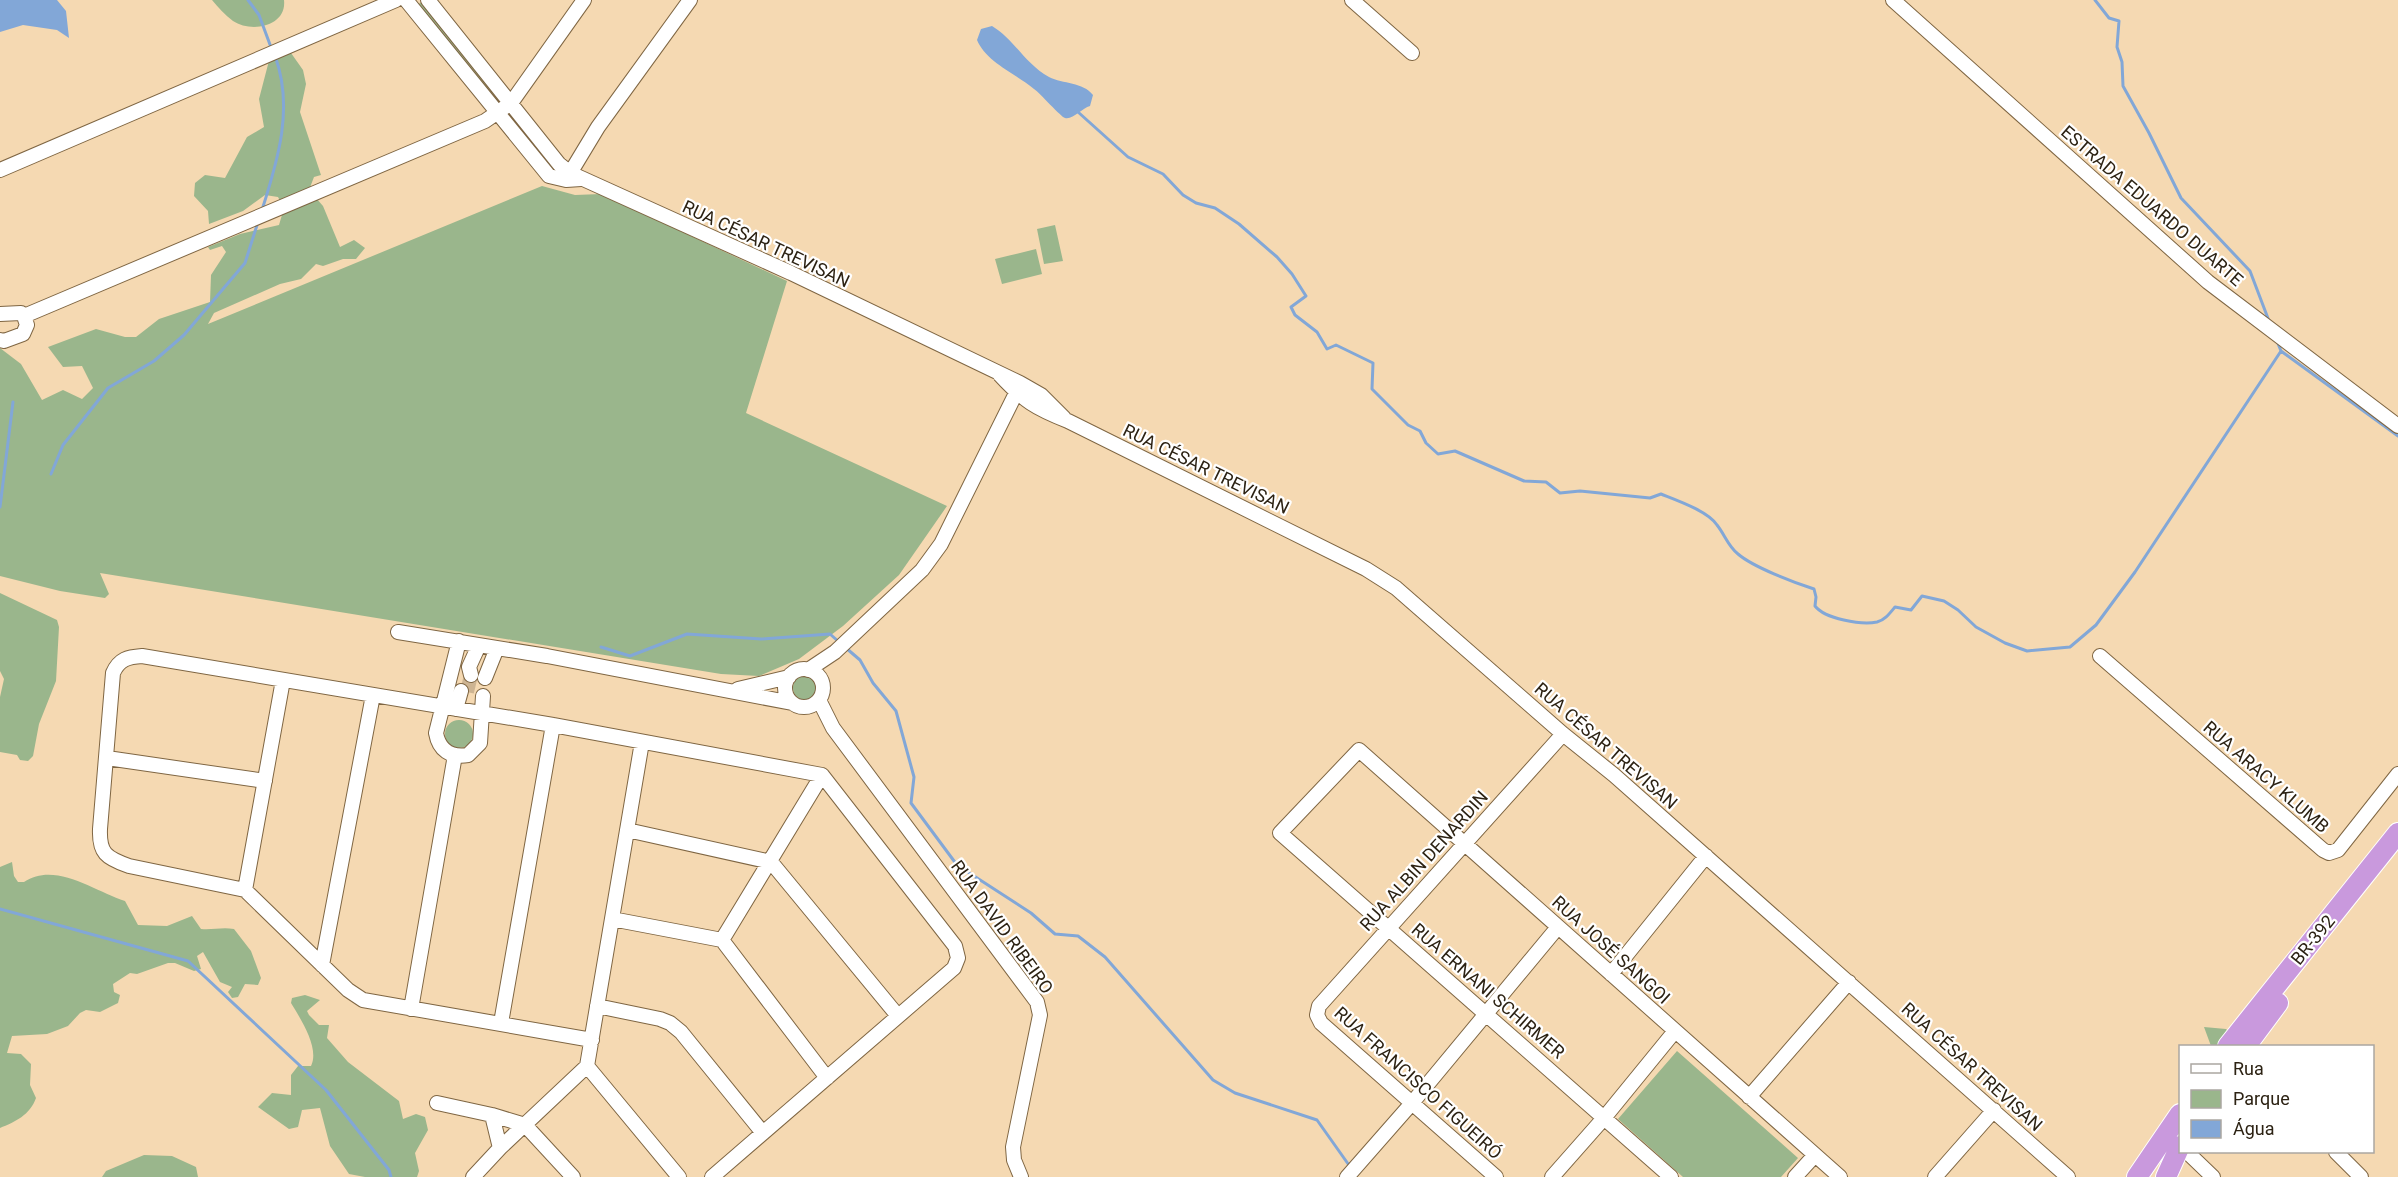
<svg xmlns="http://www.w3.org/2000/svg" width="2398" height="1177" viewBox="0 0 2398 1177" font-family="Roboto,sans-serif">
	<style>
		.green { fill: #9ab68c }
		.water { fill: #82a7d7 }
		.lines { fill: none; stroke-linecap: round; stroke-linejoin: round }
		.stream { stroke: #82a7d7; stroke-width: 3 }
		.minor-tunnel { stroke: #cdb492; stroke-width: 14; stroke-dasharray: 14 7; stroke-linecap: butt }
		.minor-casing { stroke: #7f6643; stroke-width: 16 }
		.highway-casing { stroke: #fff; stroke-width: 22 }
		.minor { stroke: #fff; stroke-width: 14 }
		.highway { stroke: #c999dd; stroke-width: 20 }
		.labels { text-anchor: middle; stroke-width: 4.5; stroke-linejoin: round; paint-order: stroke }
		.street-label { font-size: 18px; fill: #2c2213; stroke: #fff }
	</style>
	<rect width="100%" height="100%" fill="#f5d9b2"/>
	<path class="green" d="M212,0H284C287,27 251,33 233,21C225,15 218,7 212,0Z
		M421,3L499,101V104L417,4Z
		M271,53H291L303,70L306,84L300,112L321,175L314,177L309,190L323,206L340,247L354,240L365,248L356,259H343L323,266L316,264L301,279L280,284L214,313L208,324L542,186L575,195L601,194L787,281L746,413L947,506L899,575L843,626L799,659L759,676L721,674L100,573L109,594L105,598L60,591L0,576V348L21,364L42,400L63,390L82,399L93,388L82,366L63,367L48,347L96,329L125,337H136L159,319L210,302L211,275L226,252L222,246L210,250L208,247L240,234L279,225L284,208L278,197L265,195L243,211L209,224L208,211L194,196L195,183L205,175L225,178L247,137L264,127L259,99Z
		M1055,225L1063,261L1044,264L1037,229Z
		M1036,249L1042,274L1002,284L995,259Z
		M0,593L57,620L59,627L56,681L39,724L33,756L28,761L20,760L17,755L0,752V697L4,679L0,671Z
		M793 688a12 12 0 1 1 24 0a12 12 0 1 1-24 0Z
		M445 734a14 14 0 1 1 28 0a14 14 0 1 1-28 0Z
		M12,862L14,876L18,882H24C55,861 94,891 125,901L138,925L167,926L192,916L201,929C213,930 222,927 234,929L251,951L261,978L258,985L245,984L238,997L232,998L228,992L232,987L220,982L203,952L197,956L201,969L194,971L175,963H168L137,974L130,973L113,984L114,992L120,995L118,1003L100,1012L86,1010L80,1013L68,1026L47,1034L12,1036L7,1053L21,1054L31,1064L30,1085L36,1098C30,1115 15,1122 0,1128V867Z
		M305,995L320,1000L307,1011L309,1015L319,1025H329L327,1038L348,1062L399,1101L403,1119L416,1114L425,1117L428,1130L415,1153L419,1171L417,1177H365L349,1174L330,1146L320,1108L302,1110L298,1127L289,1129L258,1107L272,1093L291,1095V1075L298,1066H311C320,1048 300,1018 291,1003L292,998Z
		M2204,1027L2226,1029L2230,1033L2227,1046H2211Z
		M1677,1051L1798,1158L1781,1177H1683L1618,1119Z
		M144,1155L172,1156L196,1167L198,1177H102L106,1171Z"/>
	<path class="water" d="M0,0H57L66,11L69,38L57,30L23,25L0,32Z
		M992,26C1014,39 1025,64 1049,77C1063,84 1083,82 1093,95L1090,106C1082,108 1073,120 1065,118C1061,117 1040,93 1034,89C1016,74 986,62 977,40L981,29Z"/>
	<g class="lines">
		<path class="stream" d="M248,0L259,15L272,50
			M2095,0L2109,18L2119,21L2117,47L2122,62L2123,86L2149,133L2181,198L2250,271L2269,321
			M1078,112L1128,157L1163,174L1183,195L1196,203L1215,208L1239,224L1277,257L1292,274L1306,296L1291,307L1295,315L1317,332L1327,349L1336,345L1373,363L1372,389L1408,425L1420,431L1426,443L1438,454L1455,451L1524,481L1546,482L1560,493L1580,491L1650,498L1661,494C1676,500 1708,511 1717,525C1725,535 1728,546 1738,554C1753,567 1795,583 1814,589L1816,597L1815,606C1825,619 1861,625 1877,622C1885,620 1890,613 1895,607L1911,610L1922,596L1944,601L1958,610L1976,627L2005,643L2027,651L2070,647L2096,625L2135,572L2281,351
			M262,210C278,160 294,107 275,56
			M2277,341L2281,351L2398,436
			M51,474L63,445L108,388L154,361L184,335L245,263L258,222
			M0,507L13,402
			M601,647L630,656L687,634L761,639L830,634L839,642
			M846,648L860,660L873,683L896,711L914,777L911,803L957,865L1031,913L1055,934L1078,936L1105,957L1213,1080L1235,1093L1317,1120L1351,1168
			M0,909L188,961L326,1090L389,1170L391,1177"/>
		<path class="minor-tunnel" d="M467,692L471,675"/>
		<g class="minor-casing">
			<path id="minor" d="M406,0L549,176L566,180L581,179
				M428,0L559,164L570,173L791,273L1020,383L1041,395L1064,418
				M1352,0L1412,53
				M1893,0L2208,282L2398,426
				M0,170L396,0
				M566,180L598,127L690,0
				M0,314L21,313L24,316L485,121L511,103L584,0
				M0,340L4,341L23,334L27,325L24,316
				M1000,375C1024,401 1035,408 1068,421L1366,569L1396,588L1563,734L1614,775L2068,1177
				M398,632L547,656L792,703
				M459,641L436,733C439,750 450,758 468,755L480,743L483,696
				M2100,656L2323,850L2329,853L2338,850L2398,774
				M785 688a19 19 0 1 1 38 0a19 19 0 1 1-38 0Z
				M808,670L835,652L922,570L941,544L1020,385
				M471,675L469,667L479,645
				M485,678L497,648
				M738,689L789,677
				M819,700L833,728L1037,1002L1040,1015L1013,1147L1014,1160L1021,1177
				M456,709L461,691
				M107,758L265,781
				M627,830L771,862L898,1016
				M245,890L283,680
				M612,919L722,940L827,1078
				M722,940L822,775
				M322,965L373,695
				M1611,974L1706,856
				M597,1006L660,1019L670,1023L681,1032L763,1133
				M411,1009L455,755
				M501,1023L553,725
				M592,1040L363,1000L348,990L245,890L129,866C106,858 99,853 100,829L113,673C119,659 128,657 142,656L553,725L822,775L955,946L958,958L954,968L712,1177
				M587,1066L679,1177
				M1749,1097L1849,982
				M437,1103L492,1115L525,1125L573,1177
				M492,1115L500,1148
				M2187,1152L2213,1177
				M2336,1152L2361,1177
				M473,1177L500,1148L587,1066L642,742
				M1347,1177L1412,1103L1558,927
				M1496,1177L1321,1023L1317,1015L1319,1006L1563,734
				M1552,1177L1604,1118L1675,1031
				M1671,1177L1280,833L1359,750L1840,1177
				M1795,1177L1815,1155
				M1935,1177L1994,1110"/>
		</g>
		<g class="highway-casing">
			<path id="highway" d="M2228,1046L2398,833
				M2246,1046L2278,1003
				M2137,1177L2180,1114
				M2166,1177L2180,1146"/>
		</g>
		<use href="#minor" class="minor"/>
		<use href="#highway" class="highway"/>
	</g>
	<g class="labels">
		<g class="street-label">
			<text transform="translate(2152 206) rotate(41)" y="6">ESTRADA EDUARDO DUARTE</text>
			<text transform="translate(766 244) rotate(25)" y="6">RUA CÉSAR TREVISAN</text>
			<text transform="translate(1206 469) rotate(26)" y="6">RUA CÉSAR TREVISAN</text>
			<text transform="translate(1606 746) rotate(41)" y="6">RUA CÉSAR TREVISAN</text>
			<text transform="translate(2266 777) rotate(41)" y="6">RUA ARACY KLUMB</text>
			<text transform="translate(1424 861) rotate(-48)" y="6">RUA ALBIN DENARDIN</text>
			<text transform="translate(1002 927) rotate(54)" y="6">RUA DAVID RIBEIRO</text>
			<text transform="translate(2313 940) rotate(-51)" y="6">BR-392</text>
			<text transform="translate(1611 950) rotate(42)" y="6">RUA JOSÉ SANGOI</text>
			<text transform="translate(1488 991) rotate(41)" y="6">RUA ERNANI SCHIRMER</text>
			<text transform="translate(1972 1067) rotate(42)" y="6">RUA CÉSAR TREVISAN</text>
			<text transform="translate(1418 1083) rotate(42)" y="6">RUA FRANCISCO FIGUEIRÓ</text>
		</g>
	</g>
	<rect x="2179" y="1045" width="195" height="108" fill="#ffffff" stroke="#aba7a1" stroke-width="1.5"/>
	<rect x="2191" y="1064" width="30" height="9" fill="#ffffff" stroke="#aba7a1" stroke-width="1.5"/>
	<text x="2233" y="1075" font-size="18" fill="#2c2213">Rua</text>
	<rect x="2191" y="1090" width="30" height="18" fill="#9ab68c" stroke="#aba7a1" stroke-width="1.5"/>
	<text x="2233" y="1105" font-size="18" fill="#2c2213">Parque</text>
	<rect x="2191" y="1120" width="30" height="18" fill="#82a7d7" stroke="#aba7a1" stroke-width="1.5"/>
	<text x="2233" y="1135" font-size="18" fill="#2c2213">Água</text>
</svg>
